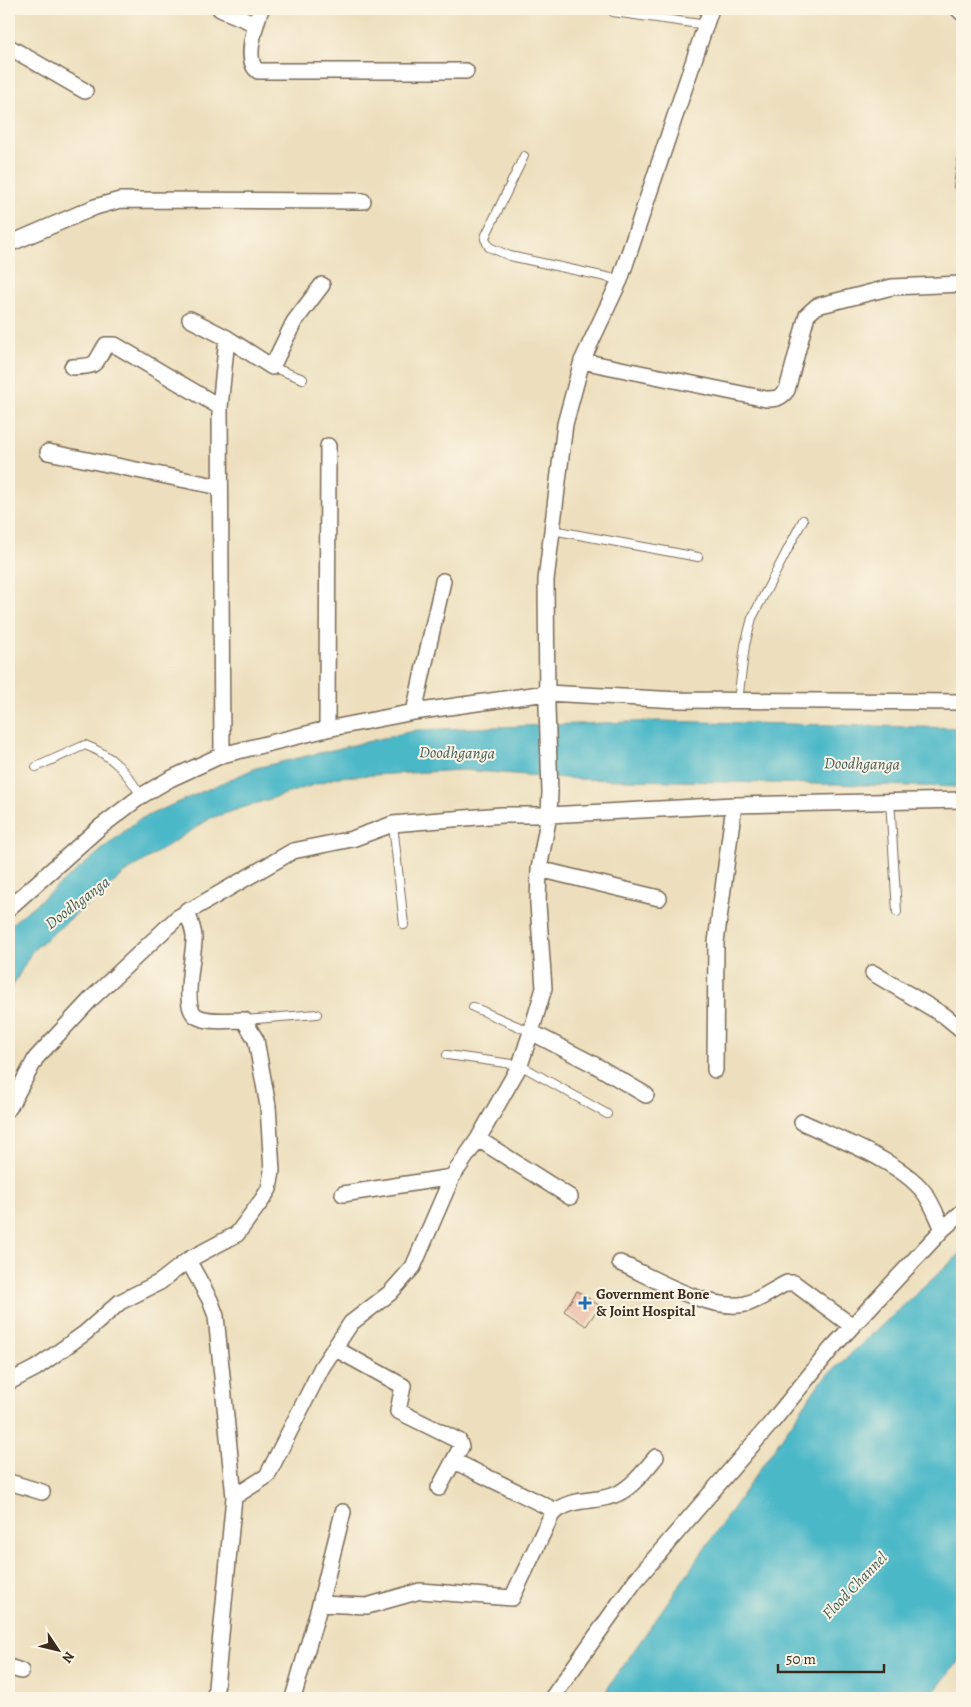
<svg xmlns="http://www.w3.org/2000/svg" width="971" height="1707" viewBox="0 0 971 1707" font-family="Alegreya,serif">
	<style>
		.water { fill: #4cb8c8; stroke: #447173 }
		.building { fill: #e9b6a0 }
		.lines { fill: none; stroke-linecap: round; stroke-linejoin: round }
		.lane-casing { stroke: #796956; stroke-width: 10 }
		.street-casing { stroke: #796956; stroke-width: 18 }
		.lane { stroke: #fff; stroke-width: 8 }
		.street { stroke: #fff; stroke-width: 15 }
		.poi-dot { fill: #1f6fb2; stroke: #fcf5e5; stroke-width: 2 }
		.labels { text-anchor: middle; stroke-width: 4; stroke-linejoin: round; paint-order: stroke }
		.poi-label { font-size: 15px; font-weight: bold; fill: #3b2a1e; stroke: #fcf5e5; text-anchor: start }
		.water-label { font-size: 16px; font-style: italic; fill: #415c5a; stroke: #fcf5e5 }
	</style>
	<rect width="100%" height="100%" fill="#fcf5e5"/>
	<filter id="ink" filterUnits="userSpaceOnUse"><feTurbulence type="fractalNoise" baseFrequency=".02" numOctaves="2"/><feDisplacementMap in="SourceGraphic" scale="10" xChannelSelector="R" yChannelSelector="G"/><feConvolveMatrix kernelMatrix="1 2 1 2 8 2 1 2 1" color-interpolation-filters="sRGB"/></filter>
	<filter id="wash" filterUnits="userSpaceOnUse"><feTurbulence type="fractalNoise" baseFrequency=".0096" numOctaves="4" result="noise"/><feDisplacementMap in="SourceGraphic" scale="20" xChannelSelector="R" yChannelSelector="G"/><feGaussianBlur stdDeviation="1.12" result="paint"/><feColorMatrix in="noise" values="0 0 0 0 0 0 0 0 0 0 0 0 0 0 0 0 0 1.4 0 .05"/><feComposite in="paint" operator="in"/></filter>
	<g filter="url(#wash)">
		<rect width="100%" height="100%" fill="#eddfbd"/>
		<path class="water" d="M657,721L962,728V787L578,779L462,770L338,777L211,818L125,873L32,951L9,993V926L138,820L256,768L417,730Z
			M962,1252V1657L929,1698H601L821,1381Z"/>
		<g id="blocks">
			<path class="building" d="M577,1291L600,1306L586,1326L564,1311Z"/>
		</g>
	</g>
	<g filter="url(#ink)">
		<use href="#blocks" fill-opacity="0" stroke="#796956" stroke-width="1"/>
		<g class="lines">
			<g class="lane-casing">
				<path id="lane" d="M613,12L707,25
					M524,156L486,235L485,239L489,247L510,256L620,280
					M958,186L962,160
					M272,367L303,379
					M552,530L698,557
					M738,701L745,645L752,618L803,520
					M36,767L85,745C112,755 127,772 141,796
					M890,800L897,912
					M393,824L404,925
					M473,1007L531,1032
					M244,1020L317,1014
					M447,1055L520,1065L607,1114"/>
			</g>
			<g class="street-casing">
				<path id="street" d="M220,9L256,24
					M261,9C256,23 243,61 258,71H466
					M958,9L962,13
					M9,47L85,91
					M9,244L95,207L120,200L363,201
					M190,319L227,338L272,367L294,322L322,285
					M582,361L766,399C776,399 781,398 787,390L807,315L817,306L892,287L962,284
					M72,367C100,366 93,365 106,345H115L220,407
					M48,452L220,487
					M414,712L443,581
					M327,729L328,446
					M222,755L220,407L227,338
					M539,869L659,898
					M9,908L99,828L141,796L170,779L222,755L327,729L414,712L546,693L679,700L962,702
					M873,973L945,1016L962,1030
					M531,1032L595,1065L646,1095
					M715,1070L716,942L734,805
					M9,1108L36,1058L91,999L177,918L293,851L352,839L393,824L416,822L502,815H549L734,805L962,800
					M802,1122C838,1139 899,1161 923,1191C932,1202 937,1217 943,1229
					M478,1139L570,1197
					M343,1194L452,1177
					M188,1260L210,1300L216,1316L234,1497
					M620,1263C654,1278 709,1312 746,1304C760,1300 774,1289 787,1283H794L852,1326
					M334,1348L403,1386L398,1411L459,1441L461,1447L439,1488
					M9,1382L36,1368L85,1333L120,1302L160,1282L188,1260L237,1234L262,1200L269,1189L272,1171L268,1106L256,1040L244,1020C231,1020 211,1023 198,1017C180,1010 194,957 194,940C195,931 189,920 187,910
					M454,1461L556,1511
					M9,1482L42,1492
					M320,1604L343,1512
					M9,1667L21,1671
					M215,1698L234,1497L267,1476L322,1367L351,1323L390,1293L413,1267L452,1177L478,1139L520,1065L531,1032L544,988L538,904L539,869L549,815L550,792L547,707L546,580L565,424L582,361L620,280L711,9
					M293,1698L320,1604L367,1606L420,1591L512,1598L552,1514C577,1494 595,1505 619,1493C634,1485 645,1470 656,1457
					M552,1698L635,1581L772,1422L831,1349L943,1229L962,1212"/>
			</g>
			<use href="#lane" class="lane"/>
			<use href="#street" class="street"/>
		</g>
	</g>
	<path class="poi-dot" d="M582.5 1295.5h5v5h5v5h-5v5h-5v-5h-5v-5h5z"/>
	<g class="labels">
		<g class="poi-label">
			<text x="596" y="1299">Government Bone<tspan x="596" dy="17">&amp; Joint Hospital</tspan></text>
		</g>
		<g class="water-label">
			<text transform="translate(457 752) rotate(1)" y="6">Doodhganga</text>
			<text transform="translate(862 763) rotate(1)" y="6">Doodhganga</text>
			<text transform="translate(77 902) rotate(-37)" y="6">Doodhganga</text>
			<text transform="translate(854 1585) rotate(-46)" y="6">Flood Channel</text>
		</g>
	</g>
	<rect width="971" height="1707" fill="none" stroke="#fcf5e5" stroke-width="30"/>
	<g transform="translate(58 1650) rotate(125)" stroke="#fcf5e5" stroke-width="4" paint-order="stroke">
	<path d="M0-4L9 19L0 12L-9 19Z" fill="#3b2a1e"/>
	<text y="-8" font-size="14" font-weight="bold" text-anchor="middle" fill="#3b2a1e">N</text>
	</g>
	<path d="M778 1664v8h106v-8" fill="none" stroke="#3b2a1e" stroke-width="2.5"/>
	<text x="786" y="1664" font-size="15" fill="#3b2a1e" stroke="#fcf5e5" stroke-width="4" paint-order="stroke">50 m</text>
</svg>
